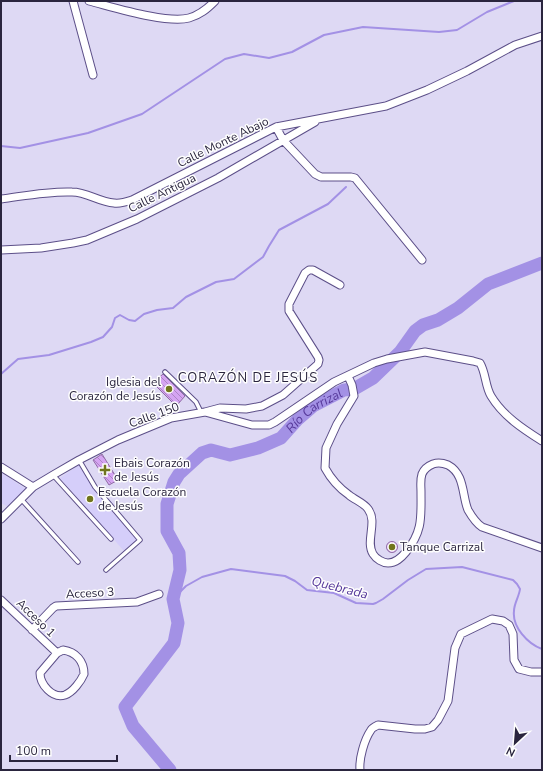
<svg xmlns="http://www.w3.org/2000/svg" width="543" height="771" viewBox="0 0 543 771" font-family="'Nunito Sans',sans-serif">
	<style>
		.built { fill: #d5cefa }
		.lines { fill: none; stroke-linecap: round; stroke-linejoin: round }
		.stream { stroke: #a391e5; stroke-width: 2 }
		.river { stroke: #a391e5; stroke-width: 13 }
		.building { fill: url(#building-back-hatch); stroke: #906da4 }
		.service-casing { stroke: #5c4f88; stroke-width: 5.5 }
		.minor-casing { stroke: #5c4f88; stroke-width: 9 }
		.service { stroke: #fff; stroke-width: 3.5 }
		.minor { stroke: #fff; stroke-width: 7 }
		.poi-dot { fill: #70751d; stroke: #fefefe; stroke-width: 1.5 }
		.labels { text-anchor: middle; stroke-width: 3; stroke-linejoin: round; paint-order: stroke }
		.street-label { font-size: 12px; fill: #2a253e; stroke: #fefefe }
		.poi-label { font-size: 12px; fill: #2a253e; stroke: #fefefe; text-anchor: start }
		.neighbourhood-label { font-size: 13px; letter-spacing: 1px; fill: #2a253e; stroke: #fefefe }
		.water-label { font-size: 13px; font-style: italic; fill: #573a9b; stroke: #fefefe }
	</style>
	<defs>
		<pattern id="building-back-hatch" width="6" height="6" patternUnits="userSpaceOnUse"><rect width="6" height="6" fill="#d5a4f2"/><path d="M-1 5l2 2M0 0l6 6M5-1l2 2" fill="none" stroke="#ad85c5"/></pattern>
	</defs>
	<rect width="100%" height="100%" fill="#ded9f4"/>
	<path class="built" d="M79,465L92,486L137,540L124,551L60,478Z
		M1,473L26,489L10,508L1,503Z"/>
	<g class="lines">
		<path class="stream" d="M1,146L20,148L88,133L142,114L225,59L244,54L269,58L292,52L324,35L363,27L439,32L457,30L487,12L514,1
			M1,374L18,359L49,355L91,342L103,337L112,327L115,318L120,315L129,320L135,321L144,314L157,310L173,308L186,297L216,282L234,279L263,257L269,246L279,230L328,204L346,187
			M173,599L186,586L202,577L231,569L285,576L295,581L307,590L334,593L356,603L373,604L376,603L383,599L408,580L426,569L462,567L513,580L517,584L520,589C519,597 514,603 514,611C512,627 528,644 542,649"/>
		<path class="river" id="s1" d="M170,770L133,726L125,707L174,643L178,623L173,599L180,570L179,553L167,531V504L174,482L179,474L202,453L211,450L230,455L258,448L281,438L298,419L313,406L344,390L354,389L373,378L400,352L415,331L423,325L438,320L458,308L488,284L542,263"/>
	</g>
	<path class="building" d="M163,374L185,396L178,404L176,402L174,404L153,383Z
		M102,454L118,480L109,485L93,460Z
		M386.5 547a5.5 5.5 0 1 1 11 0a5.5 5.5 0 1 1-11 0Z"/>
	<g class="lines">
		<g class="service-casing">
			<path id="service" d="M165,372L196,402L201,412
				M79,460L95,487L140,540L106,570
				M53,475L111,539
				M21,499L78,562"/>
		</g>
		<g class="minor-casing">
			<path id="minor" d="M73,1L93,75
				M89,1C113,7 167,24 189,18C200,15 207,9 215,1
				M276,127L283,140L315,174L321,177H351L355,178L422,260
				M1,199C24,196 48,191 72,192C87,192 99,202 114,203C120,204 126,202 132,200L276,127L386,106L427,90L467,71L515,45L542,36
				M1,250L41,248L73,243L87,240L137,219L218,178L315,122
				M348,376L352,385L354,396L337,424L326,448L325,468C331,479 339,488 349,495C355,500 364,503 368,509C378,522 365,541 373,554C376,559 383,563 388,563C396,563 401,558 406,552C423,531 421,517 421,492C421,486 420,480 422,474C424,469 428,466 433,464C439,462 443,463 448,465C465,474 462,496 468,510C472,517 476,523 482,527L542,548
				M205,412L220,408L246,409L262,406L283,395L318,364L319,360L318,357L289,311V304L305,273L309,270H313L340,285
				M1,467L33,487
				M1,519L33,487L53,475L79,460L118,440L171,418L205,412L252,425H269L275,422L334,382L374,363L387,359L425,352L473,361L480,363C486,373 485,386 491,396C503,416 523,429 542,441
				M1,600L57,653
				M32,630L53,608L56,606L137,602L159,594
				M63,650C76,652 84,661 84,674C81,681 73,692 65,695C52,699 40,684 40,673L57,653Z
				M360,770C359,759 364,740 371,730C372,728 376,726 378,725L415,729H425L432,727L438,720L448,701L455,648L461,634L492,619L503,621L509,625L513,634L514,660L519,669L531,672H542"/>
		</g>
		<use href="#service" class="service"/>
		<use href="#minor" class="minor"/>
	</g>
	<g class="poi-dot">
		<circle cx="169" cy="389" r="4"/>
		<path d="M103 464h4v4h4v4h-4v4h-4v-4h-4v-4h4z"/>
		<circle cx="90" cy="499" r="4"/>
		<circle cx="392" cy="547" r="4"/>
	</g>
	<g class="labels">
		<g class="street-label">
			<text transform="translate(223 142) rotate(-26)" y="4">Calle Monte Abajo</text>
			<text transform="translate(162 193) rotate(-26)" y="4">Calle Antigua</text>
			<text transform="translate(154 415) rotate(-20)" y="4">Calle 150</text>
			<text transform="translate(90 593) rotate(-3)" y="4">Acceso 3</text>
			<text transform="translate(36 618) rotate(44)" y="4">Acceso 1</text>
		</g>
		<g class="poi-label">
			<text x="161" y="386" text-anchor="end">Iglesia del<tspan x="161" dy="14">Corazón de Jesús</tspan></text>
			<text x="114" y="467">Ebais Corazón<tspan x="114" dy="14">de Jesús</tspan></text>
			<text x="98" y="496">Escuela Corazón<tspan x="98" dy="14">de Jesús</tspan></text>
			<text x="400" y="551">Tanque Carrizal</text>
		</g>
		<g class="neighbourhood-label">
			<text x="248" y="382">CORAZÓN DE JESÚS</text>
		</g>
		<g class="water-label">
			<text dy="5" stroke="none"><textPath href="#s1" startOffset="493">Río Carrizal</textPath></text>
			<text transform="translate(340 587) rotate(14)" y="5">Quebrada</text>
		</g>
	</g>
	<rect width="543" height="771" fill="none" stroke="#2a253e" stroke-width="4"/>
	<g transform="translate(515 743) rotate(206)" stroke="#fefefe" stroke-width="3" paint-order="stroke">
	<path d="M0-3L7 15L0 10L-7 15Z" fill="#2a253e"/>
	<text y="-6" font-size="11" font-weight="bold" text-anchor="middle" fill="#2a253e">N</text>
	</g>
	<path d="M10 755v6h107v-6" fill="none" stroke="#2a253e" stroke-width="2"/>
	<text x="16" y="755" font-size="12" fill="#2a253e" stroke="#fefefe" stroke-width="3" paint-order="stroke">100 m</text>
</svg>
